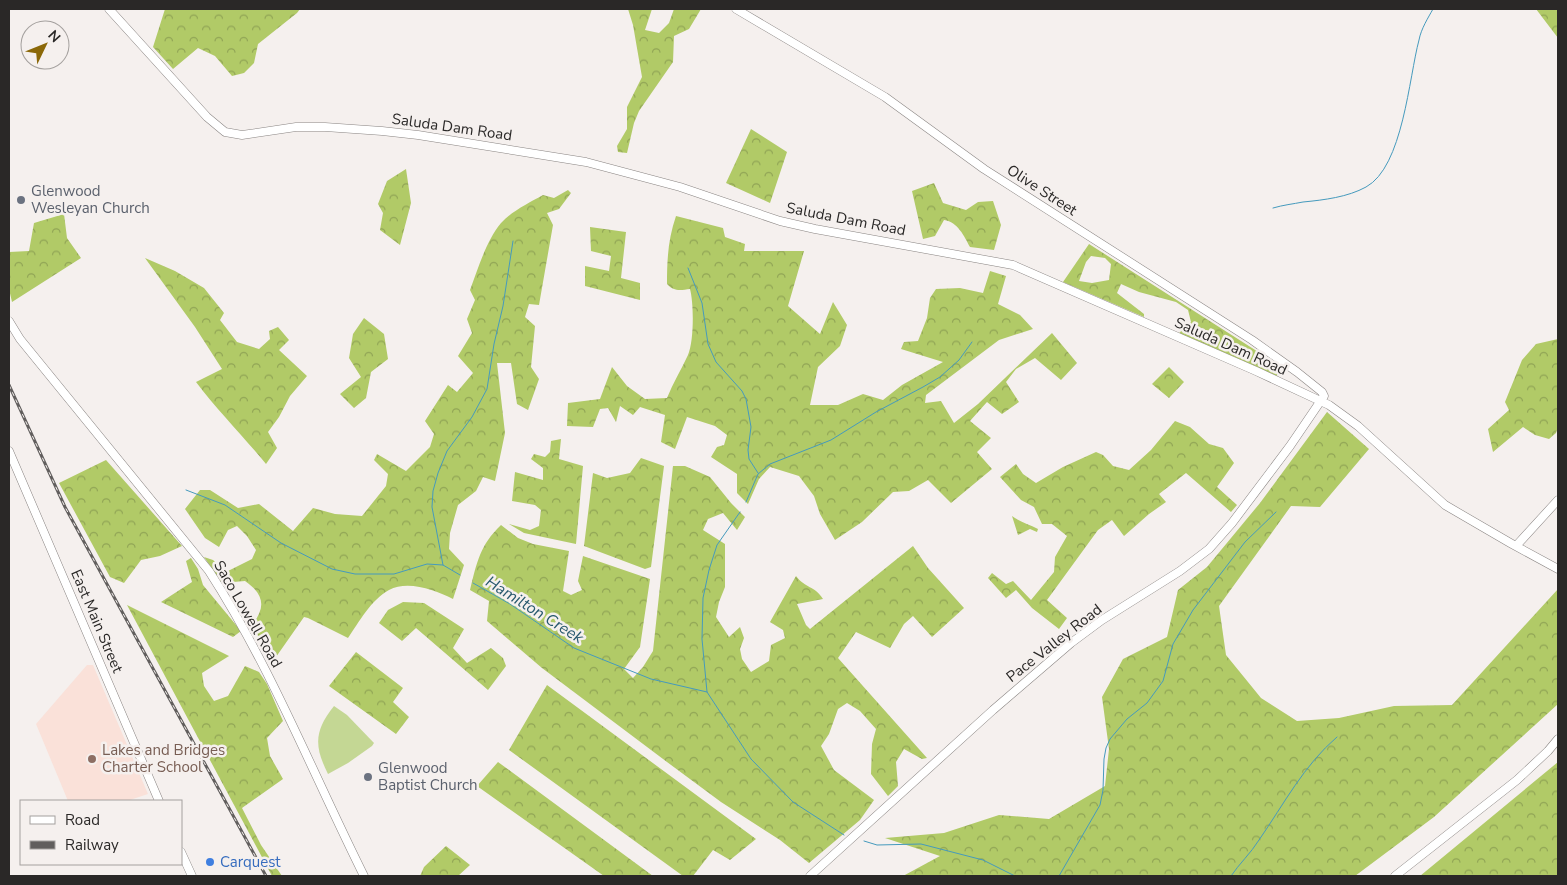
<svg xmlns="http://www.w3.org/2000/svg" width="1567" height="885" viewBox="0 0 1567 885" font-family="'Nunito Sans',sans-serif">
	<style>
		.education { fill: #fae1d9 }
		.forest { fill: url(#forest-crowns); fill-rule: evenodd }
		.pitch { fill: #c4d794 }
		.lines { fill: none; stroke-linecap: round; stroke-linejoin: round }
		.stream { stroke: #459abd; stroke-width: 1 }
		.secondary-casing { stroke: #898482; stroke-width: 9 }
		.secondary { stroke: #fff; stroke-width: 8 }
		.rail-casing { stroke: #615e5d; stroke-width: 3 }
		.rail { stroke: #f5f0ee; stroke-width: 1; stroke-dasharray: 4; stroke-linecap: butt }
		.worship-dot { fill: #6b7280; stroke: #f5f0ee; stroke-width: 2 }
		.education-dot { fill: #8d6e63; stroke: #f5f0ee; stroke-width: 2 }
		.shop-dot { fill: #3f7fe0; stroke: #f5f0ee; stroke-width: 2 }
		.labels { text-anchor: middle; stroke-width: 5; stroke-linejoin: round; paint-order: stroke }
		.street-label { font-size: 15px; fill: #2a2827; stroke: #f5f0ee }
		.worship-label { font-size: 15px; fill: #5b616d; stroke: #f5f0ee; text-anchor: start }
		.education-label { font-size: 15px; fill: #785e54; stroke: #f5f0ee; text-anchor: start }
		.shop-label { font-size: 15px; fill: #366cbe; stroke: #f5f0ee; text-anchor: start }
		.water-label { font-size: 16px; font-style: italic; fill: #28596e; stroke: #f5f0ee }
	</style>
	<defs>
		<pattern id="forest-crowns" width="20" height="18" patternUnits="userSpaceOnUse" patternTransform="scale(1.25)"><rect width="20" height="18" fill="#b1ca67"/><path d="M2 6a3 3 0 1 1 6 0M12 15a3 3 0 1 1 6 0" fill="none" stroke="#90a455"/></pattern>
	</defs>
	<rect width="100%" height="100%" fill="#f5f0ee"/>
	<path class="education" d="M87,665H93L148,794L127,801H68L36,724Z"/>
	<path class="forest" d="M165,9H300L297,13L258,44L254,63L244,73L232,76L215,56L198,48L173,69L153,47Z
		M628,9H652L645,30L659,33L669,23L674,9H701L689,29L674,36L673,62L639,111L634,123L627,153L618,152L617,146L627,129V107L642,77L633,25Z
		M1536,9H1558V38Z
		M751,129L787,152L770,203L726,183Z
		M406,169L411,203L400,245L380,230L383,213L378,204L387,181Z
		M934,183L943,203L966,210L978,202L993,201L1001,225L994,250L970,247C964,236 958,222 944,220L935,236L923,239L912,191Z
		M568,190L571,193L559,209L547,213L553,225L539,305L529,304L525,317L535,326L531,367L539,379L528,410L517,404L511,363H497L505,433L495,481L483,477L476,491L458,505L450,533L449,549L464,565L453,599C435,590 408,580 389,590C371,600 359,622 348,638L308,618L304,617L276,657L270,653L251,626C266,608 265,595 245,581L222,583L204,557L213,560L226,572L252,559L256,550L247,536L237,526L228,530L219,547L205,538L185,509L200,490H210L238,508L259,504L293,531L313,508L335,514L362,516L386,486L388,474L374,460L377,454L406,471L430,447L434,434L425,421L448,385L457,392L473,373L458,356L472,333L467,319L475,300L470,290C478,269 486,241 501,223C512,211 529,203 543,195L554,198Z
		M64,214L67,238L81,258L12,302L9,289V252L29,251L34,223Z
		M676,216L723,228L725,237L745,244L744,251H804L788,306L820,334L833,302L847,325L840,346L818,367L810,405H838L863,394L883,400L902,385L943,362L901,349L904,342L918,341L927,318L930,298L936,289L960,288L983,293L990,271L1006,276L998,304L1020,315L1033,329L999,340L926,395L925,403L941,401L954,423L978,404L1052,333L1077,363L1061,380L1035,358L1016,369L1006,382L1019,402L1002,414L987,402L970,421L991,438L977,452L992,469L951,503L928,480L909,491L893,492L862,522L835,540L820,514L814,496L799,476L770,467L759,479L748,504L737,493V474L711,457L717,447L724,445L727,435L715,426L687,417L675,449L661,442L665,415L640,407L633,415L620,406L616,422L608,408L600,409L593,427L567,426L568,403L600,399L612,367L627,386L645,399L667,398C673,383 681,370 688,355C694,341 694,304 690,289C681,290 674,292 667,284C667,260 668,239 676,216Z
		M590,227L626,232L621,278L640,283V300L585,286V266L609,271L611,256L591,251Z
		M1089,244L1277,364L1283,372L1276,376L1178,334L1191,322L1188,310L1176,302L1139,292L1121,284L1117,293L1144,314V317L1063,282ZM1091,256L1105,258L1111,264L1109,280L1092,283L1079,281L1086,262Z
		M145,258L175,271L204,288L224,313L220,320L237,342L259,349L270,339L269,331L278,327L289,340L279,350L307,376L290,396L279,417L268,432L277,448L266,464C243,436 218,411 196,382L222,369L195,327Z
		M364,318L384,334L388,359L371,372L366,398L354,408L340,394L361,377L349,358L353,334Z
		M1558,339V377L1557,379L1558,380V427L1556,433L1549,439L1535,435L1523,427L1493,452L1488,429L1509,410L1505,402L1522,360L1536,344Z
		M1169,367L1184,382L1169,398L1152,384Z
		M1327,412L1369,449L1320,507L1291,506L1219,606L1226,655L1261,698L1297,721L1339,718L1394,706L1452,705L1558,589V704L1434,817L1355,876H903L940,856L885,838L944,833L999,815L1049,819L1105,786L1109,749L1102,697L1123,659L1167,637L1178,590L1207,567L1260,503Z
		M1175,421L1190,427L1209,444L1223,448L1234,463L1217,487L1237,505L1231,512L1186,473L1159,494L1166,502L1149,514L1124,536L1112,520L1098,530L1047,600L1067,618L1059,629L1032,608L1016,590L1006,598L988,578L992,573L1006,584L1013,581L1031,600L1054,572L1055,557L1067,536L1052,524H1042L1034,507L1021,500L1000,477L1016,464L1023,474L1036,483L1063,467L1096,452L1103,455L1113,466L1129,470L1151,450Z
		M561,439L559,459L583,466L576,544L524,533L509,524L530,530L539,526L541,510L535,505L512,501L515,472L543,480V468L531,459L534,454L545,457L550,452L551,441Z
		M641,458L664,466L651,567L645,569L584,546L593,473L607,478L630,473Z
		M106,460L182,546L160,556L141,560L124,583L110,577L59,483Z
		M673,466H685L710,477L731,503L745,517L737,530L723,513L708,519L703,530L725,544V587L719,602L716,617L729,637L740,627L744,638L740,649L742,659L751,672L769,661L771,645L785,638L783,630L770,622L796,576C806,589 814,585 823,599L797,604L806,625L810,629L913,546L928,568L964,608L932,637L913,616L904,624L890,648L856,632L838,658L927,758L922,759L904,749L896,762L898,786L888,796L871,774L872,744L876,729L860,711L847,703L838,709L829,734L821,746L834,770L874,800L860,820L809,863L780,840L721,802L667,762L542,668L487,621L489,601L470,590C477,562 480,545 501,525L518,538L533,544L569,551L563,591L571,595L582,590L578,581L583,556L650,579L640,647L624,669L633,678L643,667L653,651Z
		M1012,516C1020,522 1029,524 1038,529L1037,532L1030,529L1018,535Z
		M191,558L198,569L203,585L241,631L233,637L161,602L192,582L186,561Z
		M403,602L424,603L464,629L453,648L467,663L491,648L503,658L506,666L488,690L416,628L402,641L379,623L388,610Z
		M127,605L229,656L202,673L204,686L214,701L228,696L245,666L259,672L267,684L283,721L267,738L270,756L283,779L242,808L261,845L282,876H272Z
		M356,652L403,688L393,702L409,717L396,734L329,686Z
		M547,685L756,839L730,860L713,850L693,876H683L509,750Z
		M498,762L653,876H604L477,786Z
		M1558,762V876H1420Z
		M446,846L470,865L458,876H420L424,867Z"/>
	<path class="pitch" d="M334,706L347,715L374,743L372,746L348,763L328,774C314,746 314,731 334,706Z"/>
	<g class="lines">
		<path class="stream" d="M1273,208C1283,205 1293,204 1303,202C1324,200 1348,197 1366,187C1403,167 1409,77 1419,40C1421,29 1428,18 1433,9
			M688,268L702,303L708,344L716,362L742,391L746,399L751,427L748,450L749,459L758,473
			M186,490L225,505L281,543L332,569L355,574H394L427,564L443,565L460,575
			M746,502L758,474L770,464L831,440L876,412L923,387L940,377L959,360L972,342
			M740,512L717,545L709,570L703,598L702,639L707,692L751,759L793,802L844,835
			M443,565L432,507L433,491L438,473L447,451L472,417L487,389L494,344L503,306L513,241
			M473,583L510,604L574,648L651,679L707,692
			M864,841L877,845L921,844L983,860L1015,876
			M1059,876L1100,805L1103,790L1104,759L1106,748L1110,739L1127,719L1147,703L1163,681L1173,644L1193,610L1245,542L1276,512
			M1231,876C1239,864 1251,853 1259,840C1284,804 1304,765 1337,737"/>
		<g class="secondary-casing">
			<path id="secondary" d="M109,9L207,117L225,132L242,135L296,127H325L382,131L418,135L586,162L680,187L780,221L815,229L1013,265L1256,371L1329,405L1358,426L1445,505L1512,544L1558,569
				M736,9L885,97L984,169L1252,340L1297,372L1322,392L1324,396L1290,446L1232,523L1209,549L1180,571L1102,620L1071,643L993,710L810,876
				M9,321L20,339L209,571C271,667 313,774 364,876
				M9,451L159,801
				M1516,546L1558,500
				M181,852L192,876
				M1395,876L1517,780L1548,751L1558,739"/>
		</g>
		<use href="#secondary" class="secondary"/>
		<g class="rail-casing">
			<path id="rail" d="M9,385L65,507L266,876"/>
		</g>
		<use href="#rail" class="rail"/>
	</g>
	<g class="worship-dot">
		<circle cx="21" cy="200" r="5"/>
		<circle cx="368" cy="777" r="5"/>
	</g>
	<circle class="education-dot" cx="92" cy="759" r="5"/>
	<circle class="shop-dot" cx="210" cy="862" r="5"/>
	<g class="labels">
		<g class="street-label">
			<text transform="translate(452 127) rotate(8)" y="5">Saluda Dam Road</text>
			<text transform="translate(1042 190) rotate(33)" y="5">Olive Street</text>
			<text transform="translate(846 219) rotate(11)" y="5">Saluda Dam Road</text>
			<text transform="translate(1231 346) rotate(24)" y="5">Saluda Dam Road</text>
			<text transform="translate(248 614) rotate(60)" y="5">Saco Lowell Road</text>
			<text transform="translate(97 621) rotate(67)" y="5">East Main Street</text>
			<text transform="translate(1054 643) rotate(-38)" y="5">Pace Valley Road</text>
		</g>
		<g class="worship-label">
			<text x="31" y="196">Glenwood<tspan x="31" dy="17">Wesleyan Church</tspan></text>
			<text x="378" y="773">Glenwood<tspan x="378" dy="17">Baptist Church</tspan></text>
		</g>
		<g class="education-label">
			<text x="102" y="755">Lakes and Bridges<tspan x="102" dy="17">Charter School</tspan></text>
		</g>
		<g class="shop-label">
			<text x="220" y="867">Carquest</text>
		</g>
		<g class="water-label">
			<text transform="translate(535 609) rotate(32)" y="6">Hamilton Creek</text>
		</g>
	</g>
	<rect width="1567" height="885" fill="none" stroke="#2a2827" stroke-width="20"/>
	<rect x="20" y="800" width="162" height="65" fill="#f5f0ee" stroke="#a4a09e"/>
	<rect x="30" y="816" width="25" height="8" fill="#ffffff" stroke="#a4a09e"/>
	<text x="65" y="825" font-size="15" fill="#2a2827">Road</text>
	<rect x="30" y="841" width="25" height="8" fill="#615e5d" stroke="#a4a09e"/>
	<text x="65" y="850" font-size="15" fill="#2a2827">Railway</text>
	<g transform="translate(45 45) rotate(47)"><circle r="24" fill="#f5f0ee" stroke="#a4a09e"/>
	<path d="M0-4L9 19L0 12L-9 19Z" fill="#8b6808"/>
	<text y="-8" font-size="14" font-weight="bold" text-anchor="middle" fill="#2a2827">N</text>
	</g>
</svg>
